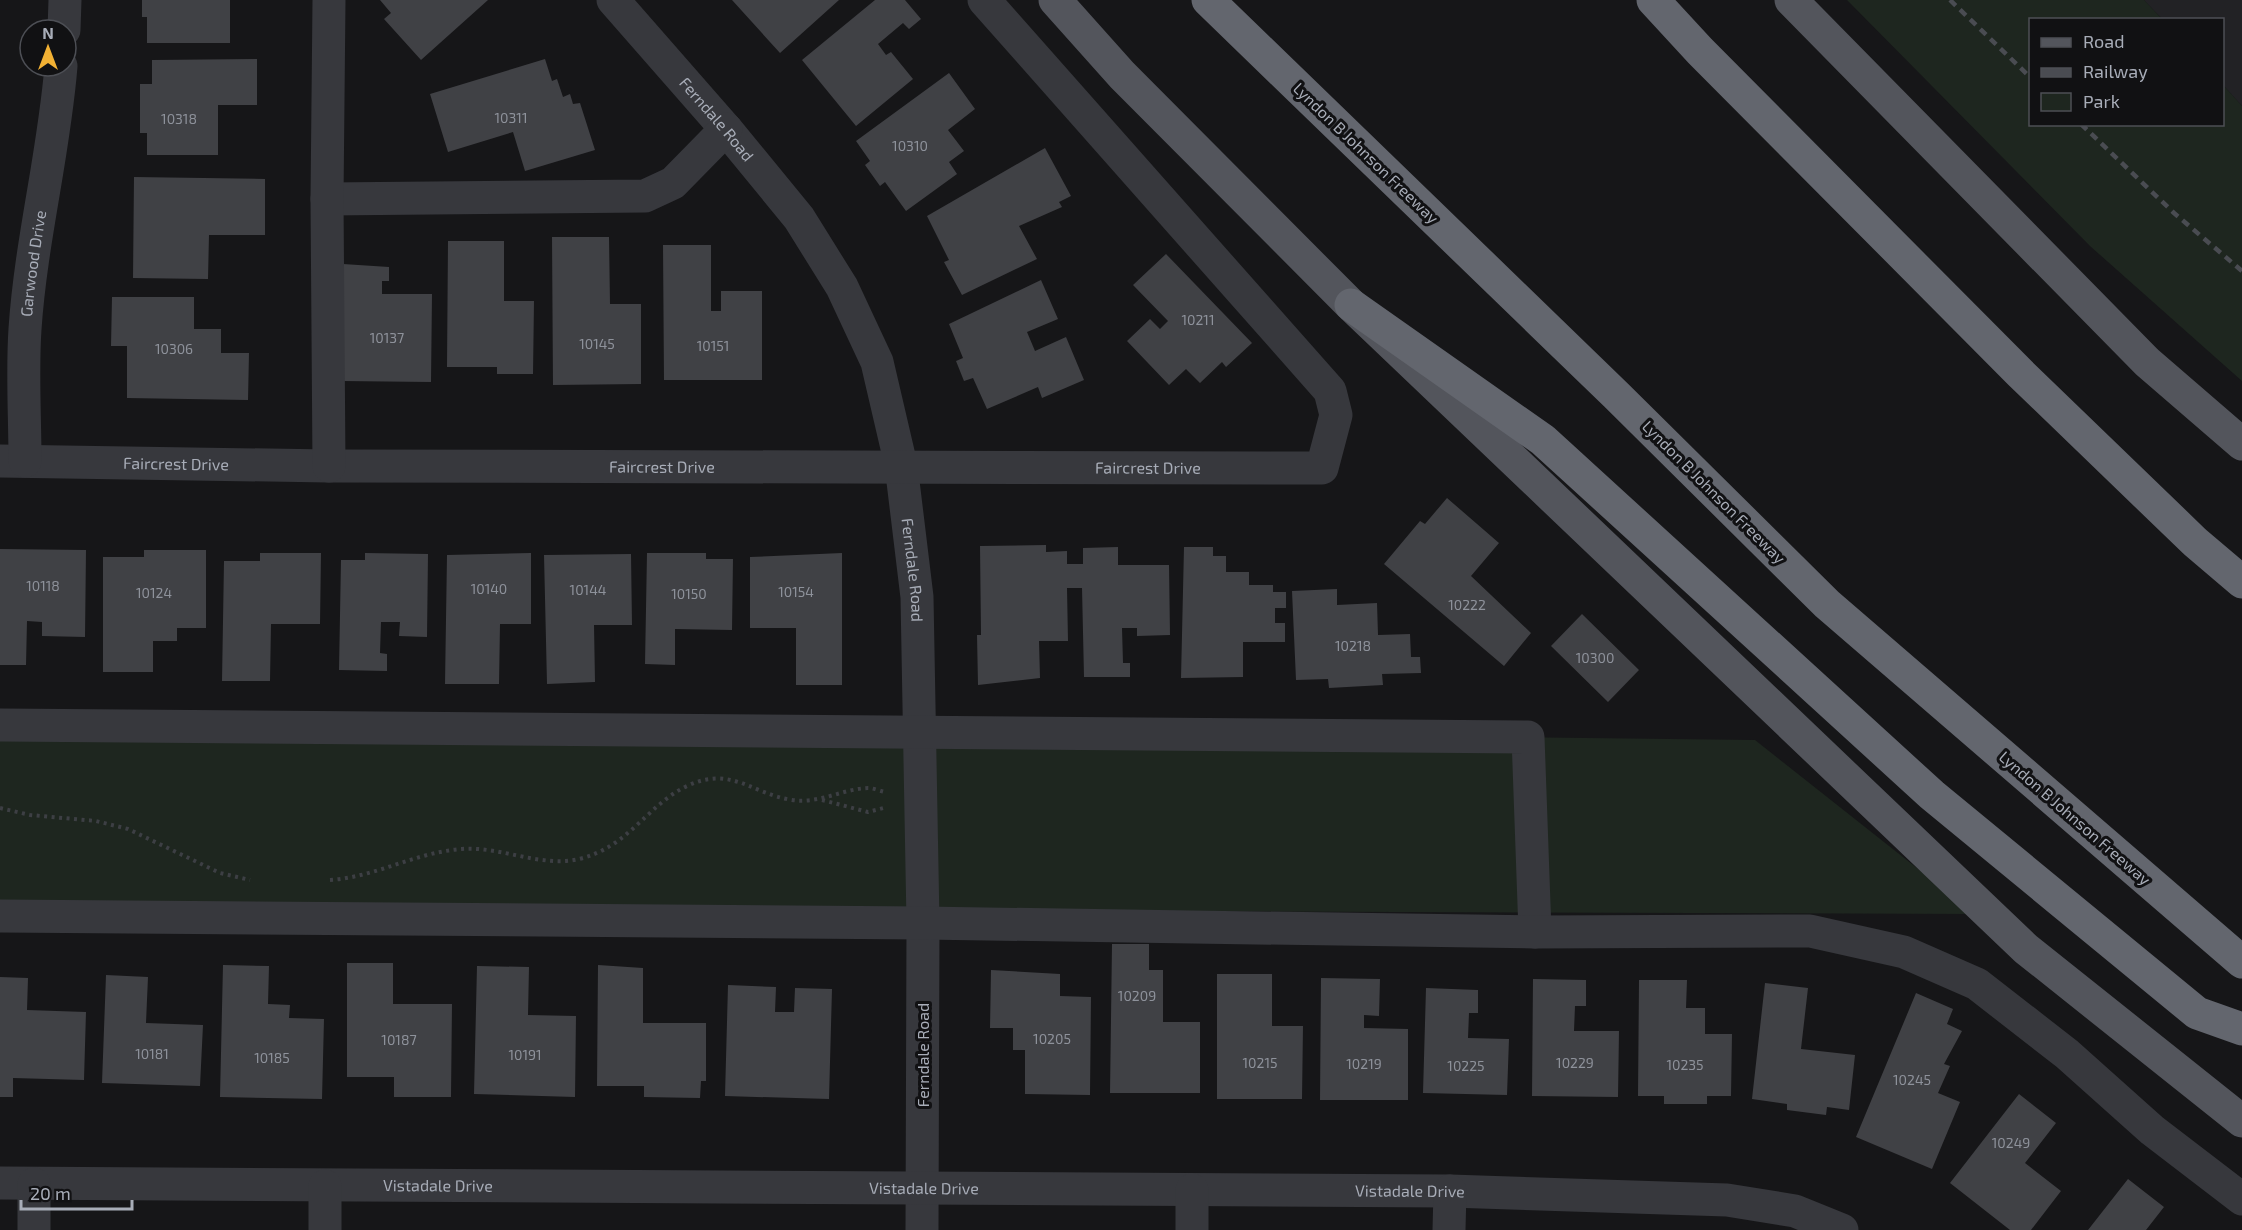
<svg xmlns="http://www.w3.org/2000/svg" width="2242" height="1230" viewBox="0 0 2242 1230" font-family="'Exo 2',sans-serif">
	<style>
		.built { fill: #222225 }
		.green { fill: #1e261f }
		.building { fill: #404145 }
		.lines { fill: none; stroke-linecap: round; stroke-linejoin: round }
		.path { stroke: #3d3f44; stroke-width: 4; stroke-dasharray: 3 4.5; stroke-linecap: butt }
		.minor { stroke: #37383d; stroke-width: 33 }
		.major { stroke: #53555c; stroke-width: 33 }
		.highway { stroke: #63666e; stroke-width: 33 }
		.rail { stroke: #4a4c52; stroke-width: 4.5; stroke-dasharray: 8 6; stroke-linecap: butt }
		.labels { text-anchor: middle; stroke-width: 6; stroke-linejoin: round; paint-order: stroke }
		.number-label { font-size: 14px; fill: #8e929b }
		.street-label { font-size: 16px; fill: #a8adb8; stroke: #111113 }
	</style>
	<rect width="100%" height="100%" fill="#161618"/>
	<path class="built" d="M2144,0H2242V106L2223,85L2222,20L2162,19Z"/>
	<path class="green" d="M1847,0H2144L2162,19L2030,20V124H2222L2223,85L2242,106V381L2090,246Z
		M0,720L1755,740L1975,914L0,907Z"/>
	<path class="building" d="M142,0H230V43H147V17H142Z
		M380,0H488L421,60L384,19L391,13Z
		M732,0H839L780,53Z
		M875,0H905L921,19L909,29L903,23L878,44L886,55L891,52L913,79L856,126L802,60Z
		M257,59V105H218V155H147V133H140V84H152V60Z
		M545,59L552,81L557,79L563,97L570,94L573,104L580,103L595,150L525,171L513,132L448,152L430,94Z
		M949,73L975,109L948,130L964,151L949,162L957,174L906,211L885,182L880,186L865,165L870,161L856,141Z
		M1045,148L1071,196L1059,202L1062,207L1019,226L1037,259L962,295L944,262L949,260L927,216Z
		M134,177L265,179V235H209L208,279L133,278Z
		M552,237H609L610,304H641V384L553,385Z
		M448,241H504V301H534L533,374H497V367H447Z
		M663,245H711V311H721V291H762V380H664Z
		M1166,254L1252,343L1226,367L1222,362L1200,383L1186,369L1169,385L1127,341L1150,319L1160,329L1168,321L1133,285Z
		M343,264L389,267V281H382V294H432L431,382L341,381Z
		M1041,280L1058,319L1027,332L1035,351L1066,337L1084,380L1042,398L1038,387L987,409L973,378L964,381L956,361L963,358L949,324Z
		M112,297H194V329H221V353H249L248,400L127,398V346H111Z
		M1447,498L1499,543L1471,576L1531,633L1504,666L1384,564L1420,521L1425,524Z
		M1046,545V552L1067,551V564H1083V548L1118,547V565H1169L1170,635L1137,636V628H1122L1123,663H1130V677H1084L1082,588H1067L1068,641H1039L1040,678L978,685L977,635H981L980,546Z
		M1184,547H1213V556H1226V572H1249V585H1273V592H1286V608H1275V623H1285V642H1243V677L1181,678Z
		M0,549L86,550L85,637L42,636V622L27,621L26,665H0Z
		M144,550H206V628H177V641H153V672H103V557H144Z
		M260,553H321L320,624H271L270,681H222L224,561H260Z
		M365,553L428,554L427,637L399,636L400,622H381L380,653L387,654V671L339,670L341,560H365Z
		M531,553V624H500L499,684H445L447,555Z
		M647,553H706V559H733L732,630L675,629V665L645,664Z
		M842,553V685H796V628H750V557Z
		M631,554L632,625H594L595,682L547,684L544,555Z
		M1337,589V605L1377,603L1378,635L1410,634L1411,657H1420L1421,673L1382,674L1383,685L1329,688L1328,679L1296,680L1292,591Z
		M1582,614L1639,670L1608,702L1551,646Z
		M1112,944H1149V970H1163V1022H1200V1093H1110Z
		M347,963H393V1004H452L451,1097H394V1077H347Z
		M223,965L269,966L268,1004L290,1005L289,1018L324,1019L322,1099L220,1097Z
		M598,965L643,968V1023H706V1081H701L700,1098L644,1097V1086H597Z
		M477,966L529,967L528,1015L576,1016L575,1097L474,1094Z
		M991,970L1060,974V996L1091,997L1090,1095L1025,1094V1050H1013V1028H990Z
		M1217,974H1272V1026H1303L1302,1099H1217Z
		M106,975L148,977L146,1023L203,1025L200,1086L102,1083Z
		M0,977L28,978L27,1010L86,1012L84,1080L13,1078V1097H0Z
		M1321,978L1380,979L1379,1016L1364,1015V1028L1408,1029V1100H1320Z
		M1533,979L1586,980V1006H1575L1574,1031H1619L1618,1097L1532,1096Z
		M1639,980H1687L1686,1008H1705V1034H1732L1731,1096H1707V1104H1664V1096H1638Z
		M1765,983L1808,988L1801,1049L1855,1055L1849,1110L1827,1107L1826,1115L1787,1110V1104L1752,1099Z
		M728,985L776,987L775,1012H794L795,988L832,989L829,1099L725,1096Z
		M1426,988L1478,990V1013H1469L1468,1038L1509,1039L1507,1095L1423,1093Z
		M1916,993L1953,1009L1947,1024L1962,1031L1944,1064L1950,1066L1938,1093L1960,1102L1932,1169L1856,1137Z
		M2019,1094L2056,1123L2025,1163L2061,1191L2031,1230H2010L1950,1183Z
		M2128,1179L2164,1207L2146,1230H2088Z"/>
	<g class="lines">
		<path class="path" d="M822,800L868,812L887,807
			M0,808L30,815L96,821L128,829L220,873L250,880
			M330,880C376,877 416,852 462,849C501,846 541,868 579,859C629,847 647,805 687,786C731,765 752,794 792,800C819,804 842,789 868,788C873,788 880,791 885,792"/>
		<g class="minor">
			<path id="s1" d="M613,0L726,129L799,218L842,287L877,362L901,465L917,597L923,923L922,1230"/>
			<path d="M64,30L65,0"/>
			<path d="M327,199L645,196L673,183L726,129"/>
			<path id="s2" d="M0,461L329,466L1322,468L1336,415L1330,391L984,0"/>
			<path id="s3" d="M25,461C25,417 22,372 25,329C31,240 54,154 61,66"/>
			<path d="M329,466L327,199L329,0"/>
			<path d="M0,725L1528,737L1535,932"/>
			<path d="M0,916L923,923L1535,932L1810,931L1904,952L1977,984L2067,1054L2152,1130L2242,1199"/>
			<path id="s4" d="M0,1183L1450,1191L1727,1200L1795,1211L1842,1230"/>
			<path d="M34,1230V1184"/>
			<path d="M325,1230V1186"/>
			<path d="M1192,1230V1190"/>
			<path d="M1449,1230L1450,1191"/>
		</g>
		<path class="major" d="M1055,0L1122,75L1351,305L2026,949L2242,1121
			M1791,0L2147,362L2242,444"/>
		<path class="highway" d="M1208,0L1616,395L1827,604L2242,962
			M1653,0L1700,51L2020,373L2195,542L2242,582
			M1351,305L1543,440L1932,795L2197,1013L2242,1029"/>
		<path class="rail" d="M1950,0L2030,77
			M2081,124L2174,213L2242,271"/>
	</g>
	<g class="labels">
		<g class="number-label">
			<text x="511" y="123">10311</text>
			<text x="179" y="124">10318</text>
			<text x="910" y="151">10310</text>
			<text x="1198" y="325">10211</text>
			<text x="387" y="343">10137</text>
			<text x="597" y="349">10145</text>
			<text x="713" y="351">10151</text>
			<text x="174" y="354">10306</text>
			<text x="43" y="591">10118</text>
			<text x="489" y="594">10140</text>
			<text x="588" y="595">10144</text>
			<text x="796" y="597">10154</text>
			<text x="154" y="598">10124</text>
			<text x="689" y="599">10150</text>
			<text x="1467" y="610">10222</text>
			<text x="1353" y="651">10218</text>
			<text x="1595" y="663">10300</text>
			<text x="1137" y="1001">10209</text>
			<text x="1052" y="1044">10205</text>
			<text x="399" y="1045">10187</text>
			<text x="152" y="1059">10181</text>
			<text x="525" y="1060">10191</text>
			<text x="272" y="1063">10185</text>
			<text x="1260" y="1068">10215</text>
			<text x="1575" y="1068">10229</text>
			<text x="1364" y="1069">10219</text>
			<text x="1685" y="1070">10235</text>
			<text x="1466" y="1071">10225</text>
			<text x="1912" y="1085">10245</text>
			<text x="2011" y="1148">10249</text>
		</g>
		<g class="street-label">
			<text dy="6" stroke="none"><textPath href="#s1" startOffset="158">Ferndale Road</textPath></text>
			<text transform="translate(1366 153) rotate(44)" y="6">Lyndon B Johnson Freeway</text>
			<text dy="6" stroke="none"><textPath href="#s3" startOffset="198">Garwood Drive</textPath></text>
			<text dy="6" stroke="none"><textPath href="#s2" startOffset="176">Faircrest Drive</textPath></text>
			<text dy="6" stroke="none"><textPath href="#s2" startOffset="662">Faircrest Drive</textPath></text>
			<text dy="6" stroke="none"><textPath href="#s2" startOffset="1148">Faircrest Drive</textPath></text>
			<text transform="translate(1714 492) rotate(45)" y="6">Lyndon B Johnson Freeway</text>
			<text dy="6" stroke="none"><textPath href="#s1" startOffset="662">Ferndale Road</textPath></text>
			<text transform="translate(2075 818) rotate(41)" y="6">Lyndon B Johnson Freeway</text>
			<text transform="translate(923 1055) rotate(-90)" y="6">Ferndale Road</text>
			<text dy="6" stroke="none"><textPath href="#s4" startOffset="438">Vistadale Drive</textPath></text>
			<text dy="6" stroke="none"><textPath href="#s4" startOffset="924">Vistadale Drive</textPath></text>
			<text dy="6" stroke="none"><textPath href="#s4" startOffset="1410">Vistadale Drive</textPath></text>
		</g>
	</g>
	<rect x="2029" y="18" width="195" height="108" fill="#111113" stroke="#4d4f55" stroke-width="1.5"/>
	<rect x="2041" y="38" width="30" height="9" fill="#53555c" stroke="#4d4f55" stroke-width="1.5"/>
	<text x="2083" y="48" font-size="18" fill="#a8adb8">Road</text>
	<rect x="2041" y="68" width="30" height="9" fill="#4a4c52" stroke="#4d4f55" stroke-width="1.5"/>
	<text x="2083" y="78" font-size="18" fill="#a8adb8">Railway</text>
	<rect x="2041" y="93" width="30" height="18" fill="#1e261f" stroke="#4d4f55" stroke-width="1.5"/>
	<text x="2083" y="108" font-size="18" fill="#a8adb8">Park</text>
	<g transform="translate(48 48)"><circle r="28" fill="#111113" stroke="#4d4f55" stroke-width="1.5"/>
	<path d="M0-4.5L10 22L0 15L-10 22Z" fill="#f2b134"/>
	<text y="-9" font-size="16" font-weight="bold" text-anchor="middle" fill="#a8adb8">N</text>
	</g>
	<path d="M21 1200v9h111v-9" fill="none" stroke="#a8adb8" stroke-width="3"/>
	<text x="30" y="1200" font-size="18" fill="#a8adb8" stroke="#111113" stroke-width="4.5" paint-order="stroke">20 m</text>
</svg>
